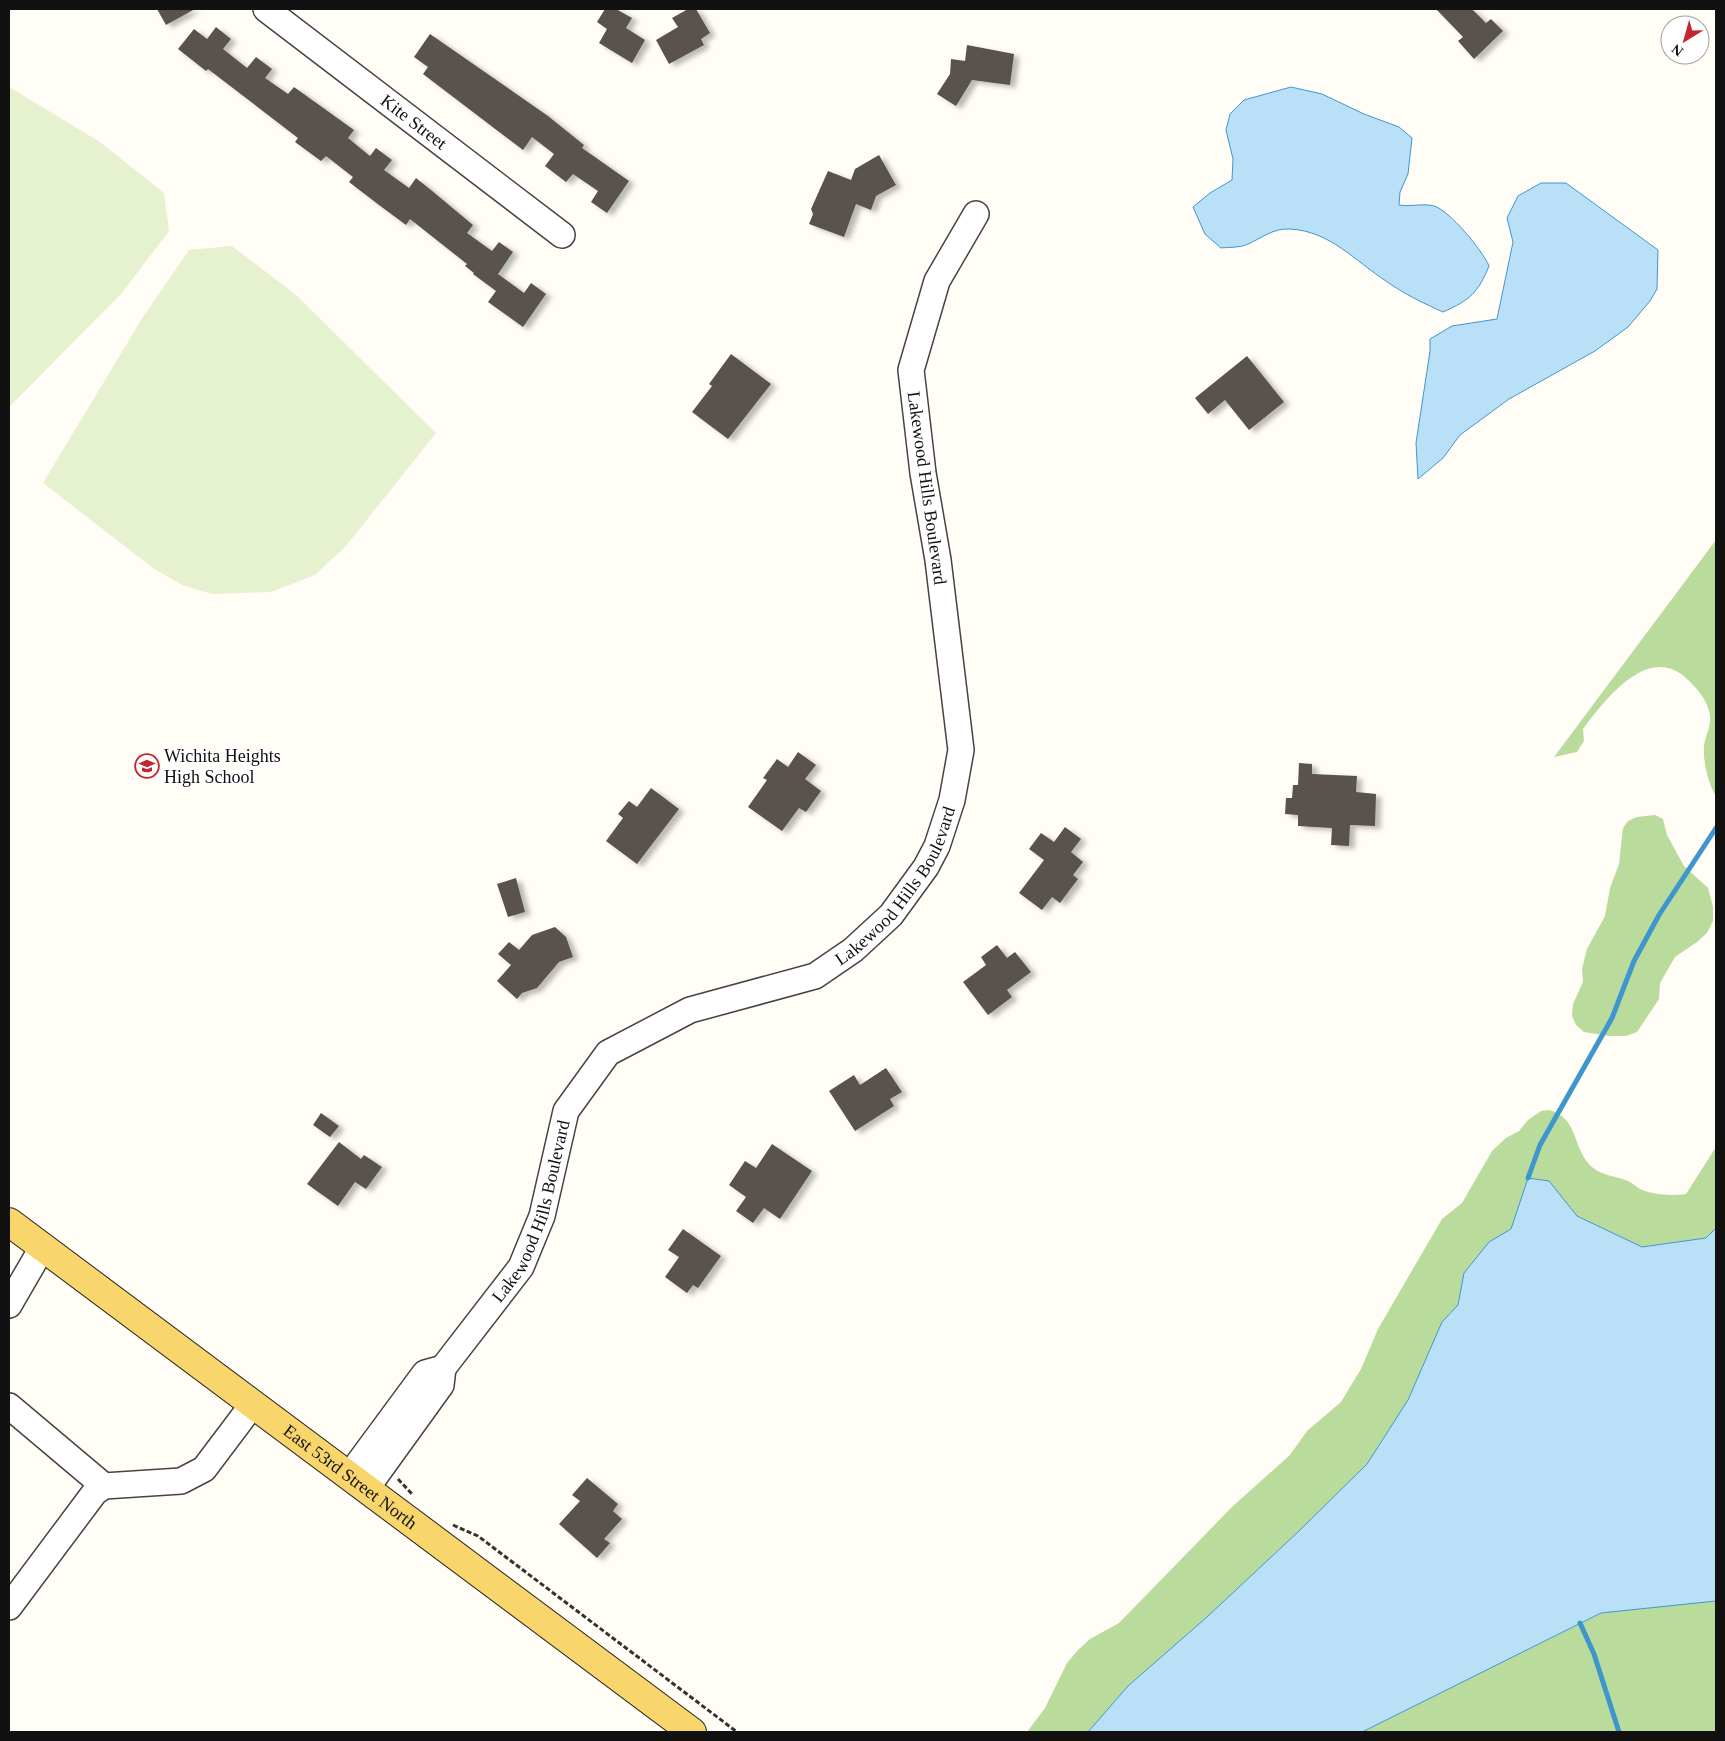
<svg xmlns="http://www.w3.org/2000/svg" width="1725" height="1741" viewBox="0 0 1725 1741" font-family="Georgia,serif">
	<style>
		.forest { fill: #b9dc9c }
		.pitch { fill: #e6f2cf }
		.water { fill: #b9e0f7; stroke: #3f96cf }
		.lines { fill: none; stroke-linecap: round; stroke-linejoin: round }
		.stream { stroke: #3f96cf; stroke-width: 5 }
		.building { fill: #5a524d; filter: url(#shadow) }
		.minor-casing { stroke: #444; stroke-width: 28 }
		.major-casing { stroke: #222; stroke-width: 30 }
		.path { stroke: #333; stroke-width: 3; stroke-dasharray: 5 2.5; stroke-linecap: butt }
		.minor { stroke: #fff; stroke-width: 25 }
		.major { stroke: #f9d66b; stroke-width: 28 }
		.labels { text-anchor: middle; stroke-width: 5; stroke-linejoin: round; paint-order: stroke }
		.street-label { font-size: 18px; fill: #111; stroke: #fff }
		.poi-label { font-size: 18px; fill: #111; stroke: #fff; text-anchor: start }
	</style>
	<defs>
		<filter id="shadow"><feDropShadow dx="5.5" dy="3" stdDeviation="2.5" flood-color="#0004"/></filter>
	</defs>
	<rect width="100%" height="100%" fill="#fffdf5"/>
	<path class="forest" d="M1716,540V796C1708,785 1701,754 1705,741C1707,732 1711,726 1710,715C1708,702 1698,689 1688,680C1649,641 1605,700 1583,729L1584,741L1577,752L1554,757Z
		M1655,815L1663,819L1667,835L1684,866L1708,888L1713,907V921L1707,933L1697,942L1675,957L1660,983L1659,999L1637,1032L1626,1036H1609L1584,1032L1576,1025L1572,1016L1573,1004L1583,982L1582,969L1587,949L1605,916L1610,888L1619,864L1623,828L1628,821L1637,817Z
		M1549,1110C1577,1117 1573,1145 1588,1163C1600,1177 1616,1175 1630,1182C1634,1184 1636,1187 1640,1189C1654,1195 1671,1196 1686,1194L1716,1147V1228L1707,1238L1642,1247L1577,1216L1549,1181L1528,1178L1511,1229L1489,1242L1464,1273L1458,1305L1442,1322L1408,1400L1367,1464L1299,1531L1207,1617L1128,1686L1088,1732H1027L1045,1708L1067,1663L1078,1650L1090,1639L1119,1623L1233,1506L1290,1455L1307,1431L1341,1402L1361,1369L1378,1329L1442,1219L1462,1203L1492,1151L1506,1138L1519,1131L1528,1120L1541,1111Z
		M1716,1601V1732H1362L1601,1613Z"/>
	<path class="pitch" d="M9,87L100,142L164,193L169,231L122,293L9,407Z
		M232,246L296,295L436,433L346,546L315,575L271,592L212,594L182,585L153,568L43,483L143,317L189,250Z"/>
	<path class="water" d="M1291,87L1322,94L1364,114L1399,127L1412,138L1408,174L1400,192L1399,205C1410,207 1423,203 1434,206C1449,210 1483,251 1489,266C1478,293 1470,300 1443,312C1423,303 1404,294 1386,281C1355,261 1330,231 1290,229C1273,228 1262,238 1248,244C1240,248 1229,247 1221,248L1205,234L1193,207L1210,193L1232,180L1233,159L1226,130L1230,114L1244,100Z
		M1541,183H1566L1658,250L1657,289L1650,301L1628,327L1595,351L1509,399L1460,435L1443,458L1418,479L1416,443L1430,351V339L1452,326L1497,319L1513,242L1507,218L1518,196Z
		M1528,1178L1549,1181L1577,1216L1642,1247L1706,1238L1716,1228V1601L1601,1613L1362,1732H1088L1128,1686L1207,1617L1299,1531L1367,1464L1408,1400L1442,1322L1458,1305L1464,1273L1489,1242L1511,1229Z"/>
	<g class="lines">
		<path class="stream" d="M1528,1178L1540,1145L1612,1018L1634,961L1659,915L1716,828
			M1580,1623L1594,1654L1619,1732"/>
	</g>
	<path class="building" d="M157,9H195L166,25Z
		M605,9H616L632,18L626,28L645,40L632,63L599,43L607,29L597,22Z
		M688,9H696L710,33L701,39L704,45L669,64L656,40L678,27L672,18Z
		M1436,9H1472L1486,23L1491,19L1503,31L1474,59L1458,41L1463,37Z
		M216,27L231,39L223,49L247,68L256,57L272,69L265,78L288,94L294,87L354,130L348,138L370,156L376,148L392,160L384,170L409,188L416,178L431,190L473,225L467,233L492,251L499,242L513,252L498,274L524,293L531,283L546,294L523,327L488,302L496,291L473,274L474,273L465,266L467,264L410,219L406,225L379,205L349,182L353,177L326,156L321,161L295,142L298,138L208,69L206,71L178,49L194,29L207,39Z
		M430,34L548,116L584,145L582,148L629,181L607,213L591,202L598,191L573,174L566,182L545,166L554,154L532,137L523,150L423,74L428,67L414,57Z
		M967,45L1014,54L1010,85L972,80L956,106L937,94L950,74L951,59L965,61Z
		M879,155L896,185L876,196L871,210L856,204L844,237L809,224L813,214L811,209L828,171L851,180L855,169Z
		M731,354L771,384L728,439L692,412L712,386L709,384Z
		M1247,356L1284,402L1249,430L1225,400L1208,414L1195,398Z
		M798,752L816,765L805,779L821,791L806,812L799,808L782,831L748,807L767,780L763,778L777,759L788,767Z
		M1299,763L1312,764V774L1357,776L1356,792L1376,794L1375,826L1350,825L1349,846L1331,845L1332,828L1298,826V815L1285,814L1286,798H1292L1293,785H1298Z
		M651,788L679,809L637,864L606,841L623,818L618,814L629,801L637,807Z
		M1065,827L1081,839L1071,852L1083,862L1073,875L1078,879L1060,903L1052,897L1042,910L1019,893L1044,860L1029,849L1041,833L1054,842Z
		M516,878L525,912L508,917L497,884Z
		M555,927L566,937L573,957L559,962L537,988L522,993L517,999L497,981L511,965L498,954L509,942L519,950L532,935Z
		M997,945L1007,958L1015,952L1031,972L1007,990L1012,997L988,1015L963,982L986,965L981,957Z
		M886,1068L902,1092L890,1099L894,1106L855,1131L829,1091L854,1075L860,1085Z
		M321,1113L339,1126L330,1137L313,1125Z
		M339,1142L361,1159L364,1155L382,1167L366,1189L355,1182L338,1206L307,1184Z
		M772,1144L812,1171L780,1219L764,1208L753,1223L736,1211L746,1197L729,1185L745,1161L756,1168Z
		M683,1229L721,1256L698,1288L693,1285L687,1293L665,1277L679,1257L668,1250Z
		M587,1478L618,1504L613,1511L622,1519L604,1539L610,1543L597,1558L559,1524L580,1501L572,1495Z"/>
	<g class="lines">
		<g class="minor-casing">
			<g id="minor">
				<path id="s1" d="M266,9L562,235"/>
				<path d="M9,1305L42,1248"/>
				<path d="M9,1406L104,1486"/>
				<path id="s2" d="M349,1476L425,1373L443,1368L521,1267L542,1216L566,1111L608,1053L690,1010L815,976L853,950L891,915L926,867L937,846L952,800L961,750L938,560L923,473L911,370L937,281L976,214"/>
				<path d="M366,1489L441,1385L443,1368"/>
				<path d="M9,1607L95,1492L104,1486L181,1481L204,1469L253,1404"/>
			</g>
		</g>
		<g class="major-casing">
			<g id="major">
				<path id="s3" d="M9,1222L692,1732"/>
			</g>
		</g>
		<path class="path" d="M398,1479L412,1494
			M453,1525L478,1536L737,1732"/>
		<use href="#minor" class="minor"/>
		<use href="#major" class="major"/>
	</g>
	<defs>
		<g id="school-ring" transform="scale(1.25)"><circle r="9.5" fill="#fff" stroke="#c4262e" stroke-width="1.5"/><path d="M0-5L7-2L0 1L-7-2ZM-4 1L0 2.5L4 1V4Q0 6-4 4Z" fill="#c4262e"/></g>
	</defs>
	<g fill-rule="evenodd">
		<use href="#school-ring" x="147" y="766"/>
	</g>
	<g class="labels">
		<g class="street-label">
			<text dy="6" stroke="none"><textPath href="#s1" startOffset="186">Kite Street</textPath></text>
			<text transform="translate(927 488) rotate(82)" y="6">Lakewood Hills Boulevard</text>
			<text dy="6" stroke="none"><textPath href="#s2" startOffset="855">Lakewood Hills Boulevard</textPath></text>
			<text dy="6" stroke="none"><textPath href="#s2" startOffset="330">Lakewood Hills Boulevard</textPath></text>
			<text dy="6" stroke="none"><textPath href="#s3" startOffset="426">East 53rd Street North</textPath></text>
		</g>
		<g class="poi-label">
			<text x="164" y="762">Wichita Heights<tspan x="164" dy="21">High School</tspan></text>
		</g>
	</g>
	<rect width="1725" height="1741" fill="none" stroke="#111111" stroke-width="20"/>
	<g transform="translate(1685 40) rotate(217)"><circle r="24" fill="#ffffff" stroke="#a0a0a0"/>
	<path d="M0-4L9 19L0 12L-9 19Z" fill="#c4262e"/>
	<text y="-8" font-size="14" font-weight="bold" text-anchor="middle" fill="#111111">N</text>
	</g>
</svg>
